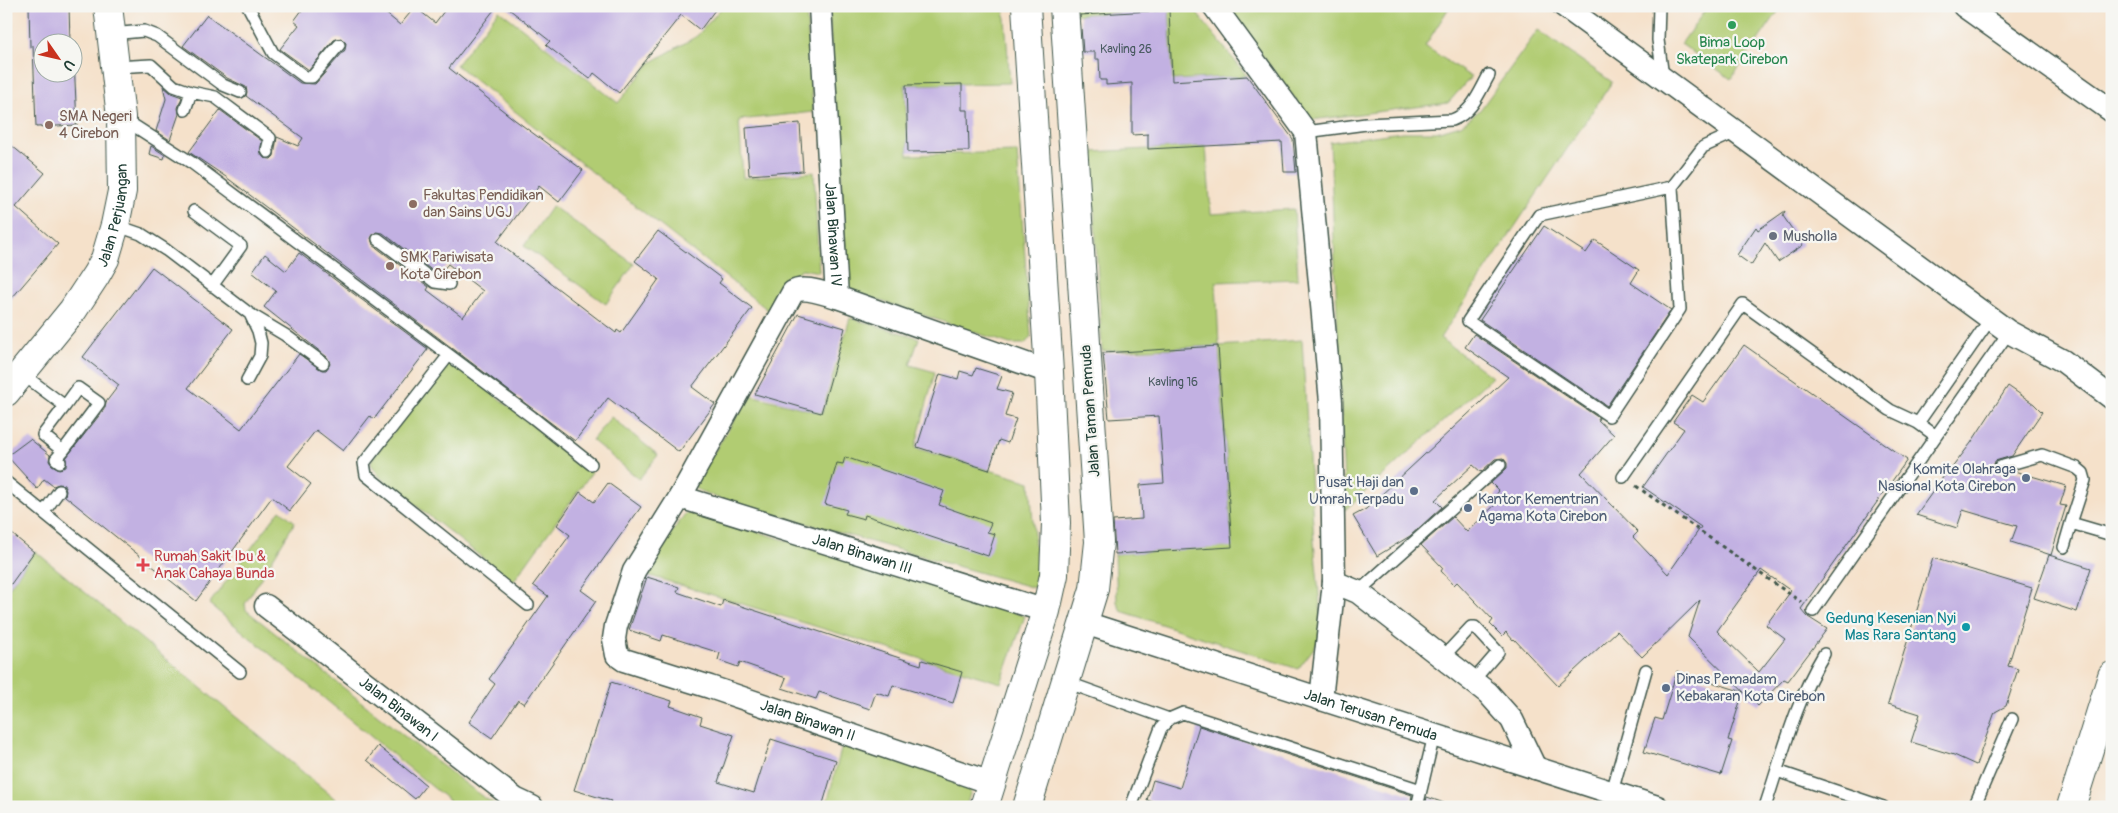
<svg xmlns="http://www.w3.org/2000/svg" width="2118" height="813" viewBox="0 0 2118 813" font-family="Pangolin,sans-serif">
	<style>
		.green { fill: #b1cc72; stroke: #688453 }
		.building { fill: #c2b1e2; fill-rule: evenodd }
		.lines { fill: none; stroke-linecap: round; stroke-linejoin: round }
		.lane-casing { stroke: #3f564a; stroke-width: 14 }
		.street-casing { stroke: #3f564a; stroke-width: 25 }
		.secondary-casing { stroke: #3f564a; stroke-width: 30 }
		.path { stroke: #3f564a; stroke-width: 3; stroke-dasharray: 4 4; stroke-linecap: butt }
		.lane { stroke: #fff; stroke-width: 11 }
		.street { stroke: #fff; stroke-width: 22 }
		.secondary { stroke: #fff; stroke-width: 28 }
		.leisure-dot { fill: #2e9e5b; stroke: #f6f6f2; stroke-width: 2 }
		.education-dot { fill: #8d6e63; stroke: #f6f6f2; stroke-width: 2 }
		.worship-dot { fill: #6b7280; stroke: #f6f6f2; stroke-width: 2 }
		.service-dot { fill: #5c6f8a; stroke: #f6f6f2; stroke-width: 2 }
		.health-dot { fill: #e0444e; stroke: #f6f6f2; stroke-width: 2 }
		.culture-dot { fill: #0f9aa8; stroke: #f6f6f2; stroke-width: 2 }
		.labels { text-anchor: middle; stroke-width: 4.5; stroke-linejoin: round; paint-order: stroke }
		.number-label { font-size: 12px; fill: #485a60 }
		.leisure-label { font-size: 15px; fill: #27864d; stroke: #f6f6f2 }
		.education-label { font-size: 15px; fill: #785e54; stroke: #f6f6f2; text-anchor: start }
		.street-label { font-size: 15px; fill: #1f3d34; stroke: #f6f6f2 }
		.worship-label { font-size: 15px; fill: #5b616d; stroke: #f6f6f2; text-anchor: start }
		.service-label { font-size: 15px; fill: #4e5e75; stroke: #f6f6f2; text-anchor: end }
		.health-label { font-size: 15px; fill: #be3a42; stroke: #f6f6f2; text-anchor: start }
		.culture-label { font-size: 15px; fill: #0d838f; stroke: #f6f6f2; text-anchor: end }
	</style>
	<rect width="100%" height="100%" fill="#f6f6f2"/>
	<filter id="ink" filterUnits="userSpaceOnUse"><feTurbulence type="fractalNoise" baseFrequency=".02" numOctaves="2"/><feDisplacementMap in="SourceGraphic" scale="10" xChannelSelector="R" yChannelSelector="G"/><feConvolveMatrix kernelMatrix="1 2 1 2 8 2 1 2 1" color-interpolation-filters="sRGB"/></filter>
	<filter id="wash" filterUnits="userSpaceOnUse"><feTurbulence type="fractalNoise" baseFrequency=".0096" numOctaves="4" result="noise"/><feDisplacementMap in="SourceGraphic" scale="20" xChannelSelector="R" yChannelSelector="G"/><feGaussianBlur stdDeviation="1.12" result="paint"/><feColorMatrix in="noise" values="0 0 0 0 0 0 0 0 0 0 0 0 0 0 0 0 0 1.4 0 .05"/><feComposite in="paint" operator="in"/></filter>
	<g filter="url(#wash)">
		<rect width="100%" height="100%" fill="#f5e1ca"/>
		<path class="green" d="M723,6H806L813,112L739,120L743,178L814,172L819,272L802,269L788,278L768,310L456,65L499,10L618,103L650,63L697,36Z
			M829,6H1004L1010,83L905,85L908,155L1017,152L1031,336L1025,344H1010L851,291L847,285L839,128L835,117Z
			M1072,6H1191L1247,76L1173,80L1169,9L1072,15Z
			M1225,6H1450L1425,46L1471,77L1448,103L1311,120Z
			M1708,6H1782L1731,79L1681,44Z
			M1538,30L1612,82L1440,338L1492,377L1345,510L1330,142L1402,132H1436L1461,125L1480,110Z
			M1206,146L1211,214L1294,209L1298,279L1216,282L1219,346L1302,340L1314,542L1323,636L1298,669L1121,611L1117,602L1115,554L1232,546L1219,346L1102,351L1091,152Z
			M552,206L634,264L606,304L524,246Z
			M850,318L919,338L910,365L935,372L915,448L1030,482L1038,589L720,499L696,489L694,484L750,395L822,413Z
			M450,360L592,472L513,582L380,477L371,464L372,459Z
			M611,417L658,455L639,479L592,440Z
			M280,510L295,522L245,604L246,610L423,751L483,797L500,807H457L209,604Z
			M696,512L1025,616L1001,683L644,574L663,544L685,514Z
			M35,551L345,807H6V592Z
			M843,742L973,784L966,807H826Z"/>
		<g id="blocks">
			<path class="building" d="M29,6H69L70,42H42V72H72V59H74L77,125L36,127L33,45L30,47Z
				M305,6H377L400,25L415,7L435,23L448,6H497L449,68L515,120L583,170L559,202L539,186L497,242L616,333L617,330L621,333L659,279L635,261L658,231L722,279L719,283L752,308L692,387L715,404L679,452L608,398L575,441L226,177L189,152L220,110L262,141L260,153L264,158L271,159L274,156L277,137L298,146L303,138L246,96L247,92L246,87L227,78L183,46L207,15L300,83L315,84L345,50L346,43L341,38L334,40L309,70L280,49L299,25L294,21ZM376,232L383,233L438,275L448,264L483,291L463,317L427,290L429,287L373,245L371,238Z
				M505,6H718L700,30L681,15L619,93L594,73L590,79L546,45L550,41Z
				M1169,10L1172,81L1247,76L1293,139L1296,172H1284L1282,142L1148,149V134L1132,135V83L1106,85V80H1100L1099,59H1095V52H1083L1080,15Z
				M962,84V110H968L969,151L908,152L906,85Z
				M163,86L171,93L182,97L178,108L179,114L170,140L156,131L166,99Z
				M800,123L803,171L749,175L746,128Z
				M6,141L45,173L16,207L58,244L6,305Z
				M151,146L165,155L164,159L149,154Z
				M1785,211L1783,216L1803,245L1778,262L1765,243L1751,265L1737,255L1756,227L1758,230Z
				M1544,226L1586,253L1595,240L1639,270L1631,283L1671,310L1607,406L1480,320Z
				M299,253L428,349L374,419L370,416L343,451L316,430L288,466L311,484L290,511L272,497L196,601L65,496L66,491L64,485L59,484L53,486L44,479L37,489L7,456L30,439L50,455L49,461L52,465L59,469L66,467V458L105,408L106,402L119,385L83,357L152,267L233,329L188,388L241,429L299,354L322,370H326L330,364L327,357L264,307L276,291L252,272L265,254L286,271Z
				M798,314L845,328L821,413L755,394Z
				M1474,334L1599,418L1598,420L1614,435L1581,473L1638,532L1633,537L1668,574L1701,527L1643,487L1684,429L1673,422L1692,395L1703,402L1744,345L1907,460L1801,609L1808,617L1827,629L1788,681L1784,679L1758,706L1688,637L1700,600L1642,657L1617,631L1558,686L1514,639L1513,640L1506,632L1502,636L1490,624L1493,620L1457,582L1454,585L1441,571L1443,568L1421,545L1453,517L1467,532L1499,501L1495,496L1499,491L1491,483L1507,468V463L1503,458L1495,459L1481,472L1473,465L1435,500L1442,507L1410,536L1377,556L1353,516L1366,509L1508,377L1465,347ZM1761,570L1791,591L1766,625L1785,639L1759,672L1717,631Z
				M1218,346L1232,547L1115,554L1113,521L1142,519L1140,485L1164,483L1159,416L1109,419L1103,353Z
				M976,368L1002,376L997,389L1012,393L1005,416L1016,419L1008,443L999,440L989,470L917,447L940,374L958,379L960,371L973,375Z
				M2008,386L2034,404L2042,412L2012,456L1995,461L1993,469L1999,474L2014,471L2066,486L2060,505L2066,506L2051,555L2011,542L2017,526L1963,510L1957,528L1916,515L1949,469H1951L1971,443Z
				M845,457L944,491L939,505L991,523L987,532L995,534L988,556L865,515L864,519L845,514L847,510L825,504L837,463L843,464Z
				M608,483L641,507L581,590L596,601L524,704L518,700L492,738L469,722L495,684L489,679L548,596L533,585L570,535L557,525L580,492L594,502Z
				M6,529L34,552L6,591Z
				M2049,555L2091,568L2077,612L2034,598Z
				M1933,558L2032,588L2008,666L2018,669L2006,706L1995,712L1976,765L1954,755L1911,742L1920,714L1888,704Z
				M647,577L679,587L677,592L721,607L723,600L921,665L922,660L962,672L953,703L893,685L889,696L876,692L870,709L819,692L816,699L782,688L786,678L740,662L738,667L718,660L720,653L663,635L661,641L629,630Z
				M1677,671L1743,692L1728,740L1732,741L1721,775L1644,752L1655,718L1662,720Z
				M611,682L672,701L670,706L702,717L700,724L734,735L718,782L754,793L771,739L836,760L822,807H621L610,803L611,801L574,790L591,738H593Z
				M1199,726L1412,795L1410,807H1167L1147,800L1153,780L1180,788Z
				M378,746L426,785L415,799L367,760Z
				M1427,797L1444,803L1443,807H1425Z"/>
		</g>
	</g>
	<g filter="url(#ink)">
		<use href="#blocks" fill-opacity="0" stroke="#3f564a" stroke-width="1"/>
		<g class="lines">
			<g class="lane-casing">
				<path id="lane" d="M248,6L273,53L305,77H312L339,45
					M1659,6L1658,40L1663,77
					M111,34L144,31L157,36L223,85L240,92
					M115,67L151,65L174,86L191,92L185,110
					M191,92L215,97L270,138L267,150L268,152
					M122,118L192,163L532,417L591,464
					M1306,132L1366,124L1452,120C1472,113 1479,93 1489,75
					M1672,187L1539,215L1468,321L1609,416L1680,309L1672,187L1703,147L1736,132
					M194,211L241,246L212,286
					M115,225L141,234L166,250L250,314L258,331L261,343L260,356L247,380
					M378,239L435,282L449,284
					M250,314L285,335L323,363
					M449,355L364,463L366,475L528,605
					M21,373L65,406L78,388L99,403L63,451L43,435L65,406
					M1918,423L1991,318
					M60,462L56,459L63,451
					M2000,467L2042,455L2077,468L2083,473L2085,480L2071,523L2112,535
					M1623,477L1743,304L1890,410L1918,423L1936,436
					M6,482L240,672
					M44,512L59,491
					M2064,547L2071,523
					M1358,592L1500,465
					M1813,611L2009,332
					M1443,657L1471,627H1475L1498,652L1473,681
					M1066,682L1169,719
					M1777,771L1883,807
					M1612,792L1646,670
					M1131,807L1161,728L1169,719L1183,713L1421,790
					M1417,807L1434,735
					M1765,807C1782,756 1796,700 1824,654
					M1974,807L2012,719"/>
			</g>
			<g class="street-casing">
				<g id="street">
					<path id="s1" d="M820,6L837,297L1049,372"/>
					<path d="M1214,6L1306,132L1331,402L1334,582L1321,699"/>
					<path d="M1564,6L2009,332L2063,361L2112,398"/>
					<path d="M1964,6L2112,111"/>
					<path id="s2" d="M837,297C825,294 804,285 793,292L680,497L634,571L616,626L614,639L617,655L624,660L710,687L991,783"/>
					<path id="s3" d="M680,497L1046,611"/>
					<path d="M1334,582L1358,592L1488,693L1512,720L1535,768"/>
					<path id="s4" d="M266,606L515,799L532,807"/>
					<path id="s5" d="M1085,623L1657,807"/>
				</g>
			</g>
			<g class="secondary-casing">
				<g id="secondary">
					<path id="s6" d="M6,392L73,310L96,275L105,259L115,225L122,191L121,117L108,6"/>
					<path d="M984,807L1046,611L1054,575L1056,523L1049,372L1026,6"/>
					<path d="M1027,807L1094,589L1099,542L1064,6"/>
					<path d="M2071,807L2112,676"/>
				</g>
			</g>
			<path class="path" d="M1636,486L1801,602"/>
			<use href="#lane" class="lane"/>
			<use href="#street" class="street"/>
			<use href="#secondary" class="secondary"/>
		</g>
	</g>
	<circle class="leisure-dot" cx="1732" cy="25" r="5"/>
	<g class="education-dot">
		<circle cx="49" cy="125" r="5"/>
		<circle cx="413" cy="204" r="5"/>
		<circle cx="390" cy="266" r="5"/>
	</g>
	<circle class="worship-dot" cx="1773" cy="236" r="5"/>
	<g class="service-dot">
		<circle cx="2026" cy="478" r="5"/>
		<circle cx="1414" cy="491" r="5"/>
		<circle cx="1468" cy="508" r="5"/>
		<circle cx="1666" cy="688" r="5"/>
	</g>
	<path class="health-dot" d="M140.5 557.5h5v5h5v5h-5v5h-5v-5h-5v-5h5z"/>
	<circle class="culture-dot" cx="1966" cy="627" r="5"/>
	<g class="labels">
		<g class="number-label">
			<text x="1126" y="53">Kavling 26</text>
			<text x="1173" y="386">Kavling 16</text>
		</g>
		<g class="leisure-label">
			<text x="1732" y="47">Bima Loop<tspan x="1732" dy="17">Skatepark Cirebon</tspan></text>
		</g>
		<g class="education-label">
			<text x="59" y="121">SMA Negeri<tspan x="59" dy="17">4 Cirebon</tspan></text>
			<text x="423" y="200">Fakultas Pendidikan<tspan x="423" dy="17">dan Sains UGJ</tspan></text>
			<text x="400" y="262">SMK Pariwisata<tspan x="400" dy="17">Kota Cirebon</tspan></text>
		</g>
		<g class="street-label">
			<text dy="5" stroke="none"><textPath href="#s6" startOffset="211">Jalan Perjuangan</textPath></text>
			<text dy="5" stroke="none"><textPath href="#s1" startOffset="229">Jalan Binawan IV</textPath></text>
			<text transform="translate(1090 411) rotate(-94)" y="5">Jalan Taman Pemuda</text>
			<text dy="5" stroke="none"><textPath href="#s3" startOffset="191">Jalan Binawan III</textPath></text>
			<text dy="5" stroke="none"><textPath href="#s4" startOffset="168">Jalan Binawan I</textPath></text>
			<text dy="5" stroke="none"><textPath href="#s5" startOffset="300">Jalan Terusan Pemuda</textPath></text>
			<text dy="5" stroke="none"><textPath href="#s2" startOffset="656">Jalan Binawan II</textPath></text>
		</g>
		<g class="worship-label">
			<text x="1783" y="241">Musholla</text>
		</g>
		<g class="service-label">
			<text x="2016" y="474">Komite Olahraga<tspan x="2016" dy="17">Nasional Kota Cirebon</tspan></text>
			<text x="1404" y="487">Pusat Haji dan<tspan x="1404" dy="17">Umrah Terpadu</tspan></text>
			<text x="1478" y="504" text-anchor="start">Kantor Kementrian<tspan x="1478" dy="17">Agama Kota Cirebon</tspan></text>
			<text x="1676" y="684" text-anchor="start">Dinas Pemadam<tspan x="1676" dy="17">Kebakaran Kota Cirebon</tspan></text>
		</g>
		<g class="health-label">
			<text x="154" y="561">Rumah Sakit Ibu &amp;<tspan x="154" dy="17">Anak Cahaya Bunda</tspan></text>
		</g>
		<g class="culture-label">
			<text x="1956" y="623">Gedung Kesenian Nyi<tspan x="1956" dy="17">Mas Rara Santang</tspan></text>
		</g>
	</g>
	<rect width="2118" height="813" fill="none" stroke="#f6f6f2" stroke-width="25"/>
	<g transform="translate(58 58) rotate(124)"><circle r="24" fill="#f6f6f2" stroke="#a0aca6"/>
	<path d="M0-4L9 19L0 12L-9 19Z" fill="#c8321e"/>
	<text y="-8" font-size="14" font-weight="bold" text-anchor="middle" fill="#1f3d34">U</text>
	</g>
</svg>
